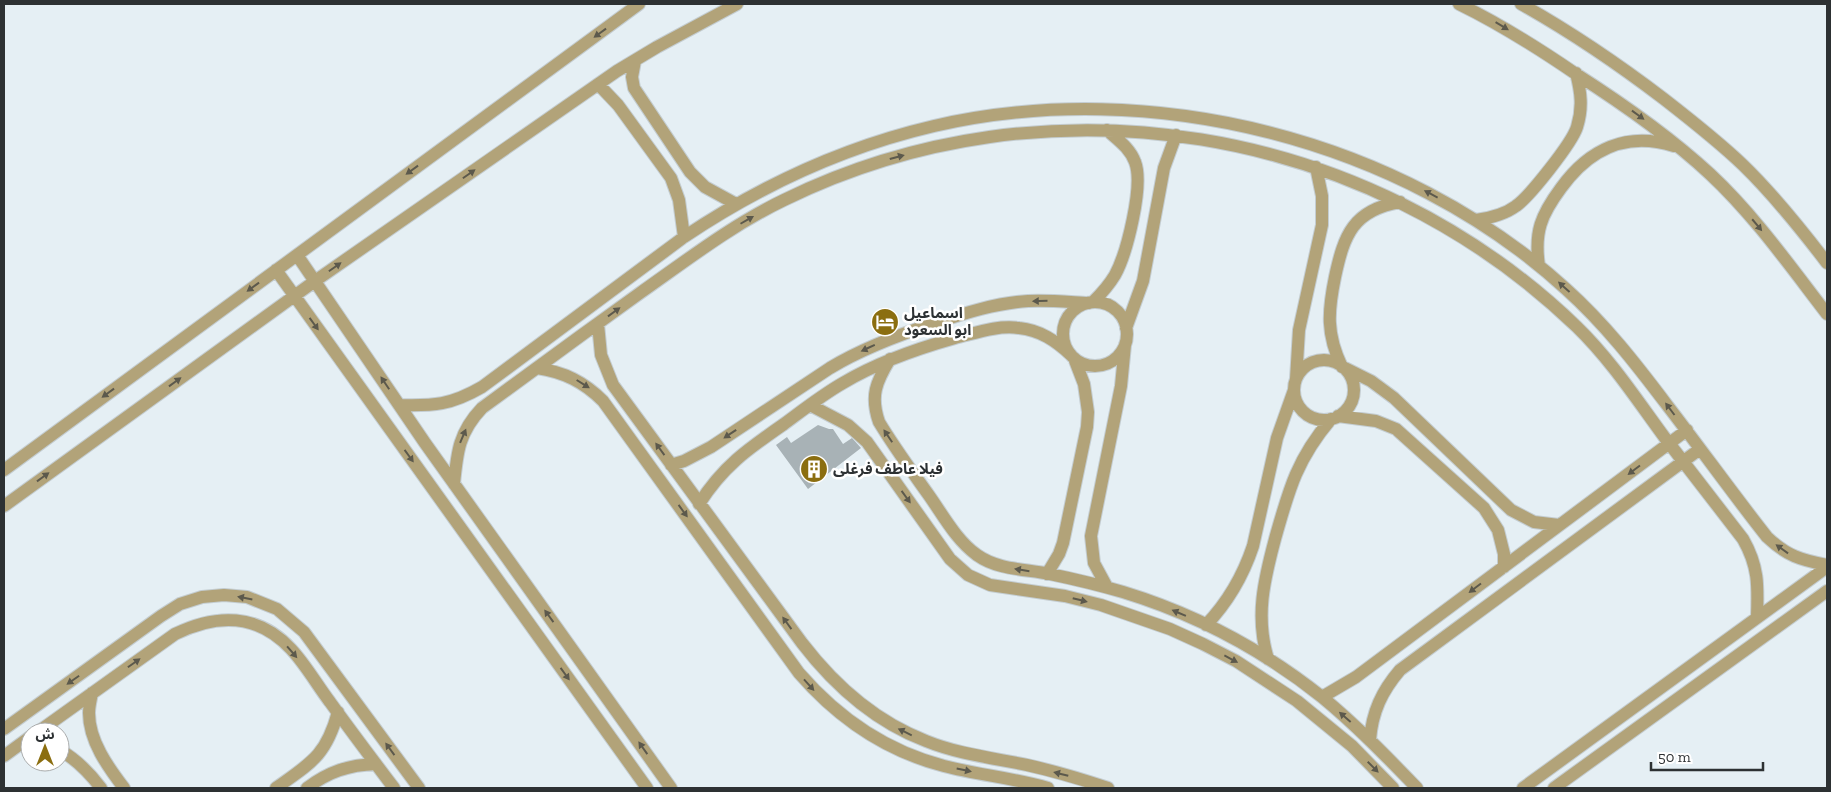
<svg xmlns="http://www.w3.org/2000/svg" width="1831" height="792" viewBox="0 0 1831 792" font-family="'Zilla Slab','Noto Sans Arabic',serif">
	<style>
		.building { fill: #a8b2b6 }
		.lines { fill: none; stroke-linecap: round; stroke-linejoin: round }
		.street-casing { stroke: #c4cdd1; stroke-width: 14 }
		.street { stroke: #b2a379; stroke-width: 12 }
		.oneway { fill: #5c594c }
		.labels { text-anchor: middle; stroke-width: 5; stroke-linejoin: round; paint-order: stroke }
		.poi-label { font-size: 15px; font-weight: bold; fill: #2d3133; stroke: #fff; text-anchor: start }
	</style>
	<rect width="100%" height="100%" fill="#e5eff4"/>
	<path class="building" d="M818,425L829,429H833L843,444L852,438L861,448L808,489L776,445L787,437L791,443Z"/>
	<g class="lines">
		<g class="street-casing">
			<path id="street" d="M1459,4C1500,24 1538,48 1576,74C1623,104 1669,136 1710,174C1754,215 1790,266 1827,314
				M1521,4C1571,32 1618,64 1664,99C1691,120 1718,141 1743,165C1774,195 1801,229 1827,263
				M635,61L632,77L634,88L690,172L705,187L736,204
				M598,84L618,105L671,178L679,200L684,237
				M1476,220C1490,218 1504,215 1516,206C1530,196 1572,143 1577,127C1583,108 1581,92 1576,73
				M297,255L425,443L671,788
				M1539,266C1534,232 1541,215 1561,188C1589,149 1627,131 1674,146
				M276,270L647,788
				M1093,302C1101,294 1109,285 1115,275C1127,253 1144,185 1135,162C1130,148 1118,140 1107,130
				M1063 334a32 32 0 1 1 64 0a32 32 0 1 1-64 0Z
				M598,324L601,355L613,385L802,643C835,686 874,721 926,741C958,754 993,758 1027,765C1054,771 1081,779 1108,788
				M1126,328L1143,281L1164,168L1176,135
				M890,359C876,382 870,396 879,422C894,447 911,470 928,494C943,515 956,540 977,555C998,570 1025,569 1050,574C1074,579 1099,585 1123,592C1195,614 1263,650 1322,697C1356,725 1387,757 1417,788
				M1294 390a30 30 0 1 1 60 0a30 30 0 1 1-60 0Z
				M1342,367C1326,334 1328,311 1335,277C1344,235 1353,210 1400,202
				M537,368C564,372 584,382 603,401L799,673C838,718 886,751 944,766C978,775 1014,778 1048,788
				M1345,368L1371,381L1394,398L1511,510L1534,522L1559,525
				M1296,379L1299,330L1322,225V196L1316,167
				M399,405C434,406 451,405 482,387L684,237C760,186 844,147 934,126C1150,76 1402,139 1566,289C1605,324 1636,364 1667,405C1701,449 1733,494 1767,537C1787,556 1801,560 1827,565
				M810,405L848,425L867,442L950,559L968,575L990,585L1065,596L1101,605L1170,629L1203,644L1236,661L1297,701L1352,746L1393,788
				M1338,416L1376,421L1396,429L1484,508L1498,530L1504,554V567
				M671,465L684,461L711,447L830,368C863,348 898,335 935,323C965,313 996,303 1028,301C1048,300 1069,302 1089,303
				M4,470L639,4
				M454,484C457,452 459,432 482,408C535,369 587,331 640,293C687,260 732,225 784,200C1047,71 1368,125 1577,327C1611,360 1637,400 1665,438C1691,472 1717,505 1743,539C1759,567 1758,586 1757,617
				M699,504C723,466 748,449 784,424C803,410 822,395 843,383C878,362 916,349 955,338C976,333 997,325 1019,328C1040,330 1056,341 1071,355
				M4,506L315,281L617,71L657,47L737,4
				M1047,574L1059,554L1063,543L1087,427L1088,412L1084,384L1074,358
				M1107,587L1094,563L1091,536L1121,386L1125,345
				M1206,625C1228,602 1243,576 1253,546L1277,438L1294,390
				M1268,659C1255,617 1264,580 1275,539C1289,489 1297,459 1331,419
				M92,693C91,699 89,706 89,713C89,741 108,767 124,788
				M1322,697L1356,677L1687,430
				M4,729L161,616L180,604L202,597L224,595L247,597L277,609L304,632L419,788
				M38,732L175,634C216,614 258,613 291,649C306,665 317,685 330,702C351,731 372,759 394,788
				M1370,740C1372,712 1382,691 1400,670L1700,449
				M60,750C77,760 89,772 101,788
				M4,756L30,737
				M276,788C311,763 326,756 338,712
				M307,788C328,772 348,765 376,764
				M1523,788L1827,567
				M1554,788L1827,591"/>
		</g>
		<use href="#street" class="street"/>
	</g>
	<defs><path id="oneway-solid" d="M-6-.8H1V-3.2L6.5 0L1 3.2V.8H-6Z" transform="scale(1.25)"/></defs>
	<g class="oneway">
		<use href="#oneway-solid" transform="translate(1502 26) rotate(31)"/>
		<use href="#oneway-solid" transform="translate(600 33) rotate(144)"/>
		<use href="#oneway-solid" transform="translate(1638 115) rotate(36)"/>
		<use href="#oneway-solid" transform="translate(897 157) rotate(-15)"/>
		<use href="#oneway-solid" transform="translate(412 170) rotate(144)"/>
		<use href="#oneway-solid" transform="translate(469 174) rotate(-35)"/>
		<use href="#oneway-solid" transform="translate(1431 194) rotate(-152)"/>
		<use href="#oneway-solid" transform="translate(747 220) rotate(-30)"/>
		<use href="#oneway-solid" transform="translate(1757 225) rotate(50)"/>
		<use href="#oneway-solid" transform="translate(335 267) rotate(-35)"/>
		<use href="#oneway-solid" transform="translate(253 287) rotate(144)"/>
		<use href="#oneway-solid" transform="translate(1564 287) rotate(-138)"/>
		<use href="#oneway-solid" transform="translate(1040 301) rotate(179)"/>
		<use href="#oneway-solid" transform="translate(614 312) rotate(-36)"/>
		<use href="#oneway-solid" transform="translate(314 324) rotate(54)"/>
		<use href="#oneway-solid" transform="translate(868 348) rotate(155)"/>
		<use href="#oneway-solid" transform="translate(175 382) rotate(-36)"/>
		<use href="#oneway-solid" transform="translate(385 383) rotate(-124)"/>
		<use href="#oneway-solid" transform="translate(583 384) rotate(32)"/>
		<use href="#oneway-solid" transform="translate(108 393) rotate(144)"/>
		<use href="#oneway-solid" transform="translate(1670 409) rotate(-127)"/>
		<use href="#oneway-solid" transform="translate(730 434) rotate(146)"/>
		<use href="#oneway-solid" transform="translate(463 436) rotate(-67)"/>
		<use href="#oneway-solid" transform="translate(888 436) rotate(-124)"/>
		<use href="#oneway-solid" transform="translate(660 449) rotate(-126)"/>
		<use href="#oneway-solid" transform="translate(409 456) rotate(54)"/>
		<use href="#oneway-solid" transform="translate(1634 470) rotate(143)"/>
		<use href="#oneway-solid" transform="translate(43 477) rotate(-36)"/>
		<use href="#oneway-solid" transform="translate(906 497) rotate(54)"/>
		<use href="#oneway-solid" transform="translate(683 511) rotate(54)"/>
		<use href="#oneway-solid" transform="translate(1782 549) rotate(-144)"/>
		<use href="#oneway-solid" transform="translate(1022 570) rotate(-171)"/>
		<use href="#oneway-solid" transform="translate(1475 588) rotate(143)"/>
		<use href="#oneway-solid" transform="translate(245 598) rotate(-169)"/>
		<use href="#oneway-solid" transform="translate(1080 600) rotate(14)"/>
		<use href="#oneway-solid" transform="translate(1179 613) rotate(-157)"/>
		<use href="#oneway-solid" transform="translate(549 616) rotate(-126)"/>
		<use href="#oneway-solid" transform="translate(787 623) rotate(-126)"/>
		<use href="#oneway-solid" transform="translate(292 652) rotate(49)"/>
		<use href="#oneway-solid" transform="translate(1231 659) rotate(28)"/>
		<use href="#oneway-solid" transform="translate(134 663) rotate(-35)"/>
		<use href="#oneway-solid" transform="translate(565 674) rotate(54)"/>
		<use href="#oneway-solid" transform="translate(73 680) rotate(145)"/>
		<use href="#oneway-solid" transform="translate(809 685) rotate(48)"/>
		<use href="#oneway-solid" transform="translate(1345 717) rotate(-139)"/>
		<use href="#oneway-solid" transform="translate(905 732) rotate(-154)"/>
		<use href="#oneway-solid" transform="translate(643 748) rotate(-125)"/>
		<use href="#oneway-solid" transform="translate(390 749) rotate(-126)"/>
		<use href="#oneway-solid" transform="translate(1373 767) rotate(45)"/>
		<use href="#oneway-solid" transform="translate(964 770) rotate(12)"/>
		<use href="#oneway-solid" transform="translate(1061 774) rotate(-166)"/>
	</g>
	<defs>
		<g id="hotel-disc" transform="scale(1.4375)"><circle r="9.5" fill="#8b6e10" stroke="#fff"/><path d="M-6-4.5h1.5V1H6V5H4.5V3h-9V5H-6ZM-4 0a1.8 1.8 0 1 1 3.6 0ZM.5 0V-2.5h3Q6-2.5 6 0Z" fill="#fff"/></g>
		<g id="building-disc" transform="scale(1.4375)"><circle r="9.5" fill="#8b6e10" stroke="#fff"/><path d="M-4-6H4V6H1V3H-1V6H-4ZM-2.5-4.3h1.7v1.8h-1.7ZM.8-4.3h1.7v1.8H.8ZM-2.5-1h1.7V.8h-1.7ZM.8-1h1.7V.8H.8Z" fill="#fff"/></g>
	</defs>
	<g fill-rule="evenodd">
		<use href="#hotel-disc" x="885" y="322"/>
		<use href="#building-disc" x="814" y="469"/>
	</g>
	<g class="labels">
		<g class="poi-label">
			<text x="904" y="318">اسماعيل<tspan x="904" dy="17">ابو السعود</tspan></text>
			<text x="833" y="474">فيلا عاطف فرغلى</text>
		</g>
	</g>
	<rect width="1831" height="792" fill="none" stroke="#2d3133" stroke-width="10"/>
	<g transform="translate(45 747)"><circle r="24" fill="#ffffff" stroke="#abadad"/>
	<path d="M0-4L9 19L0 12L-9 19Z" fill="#8b6e10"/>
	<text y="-8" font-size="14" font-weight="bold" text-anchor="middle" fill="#2d3133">ش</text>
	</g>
	<path d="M1651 762v8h112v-8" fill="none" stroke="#2d3133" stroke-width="2.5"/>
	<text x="1658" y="762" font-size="15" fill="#2d3133" stroke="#ffffff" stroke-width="4" paint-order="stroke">50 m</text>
</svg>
